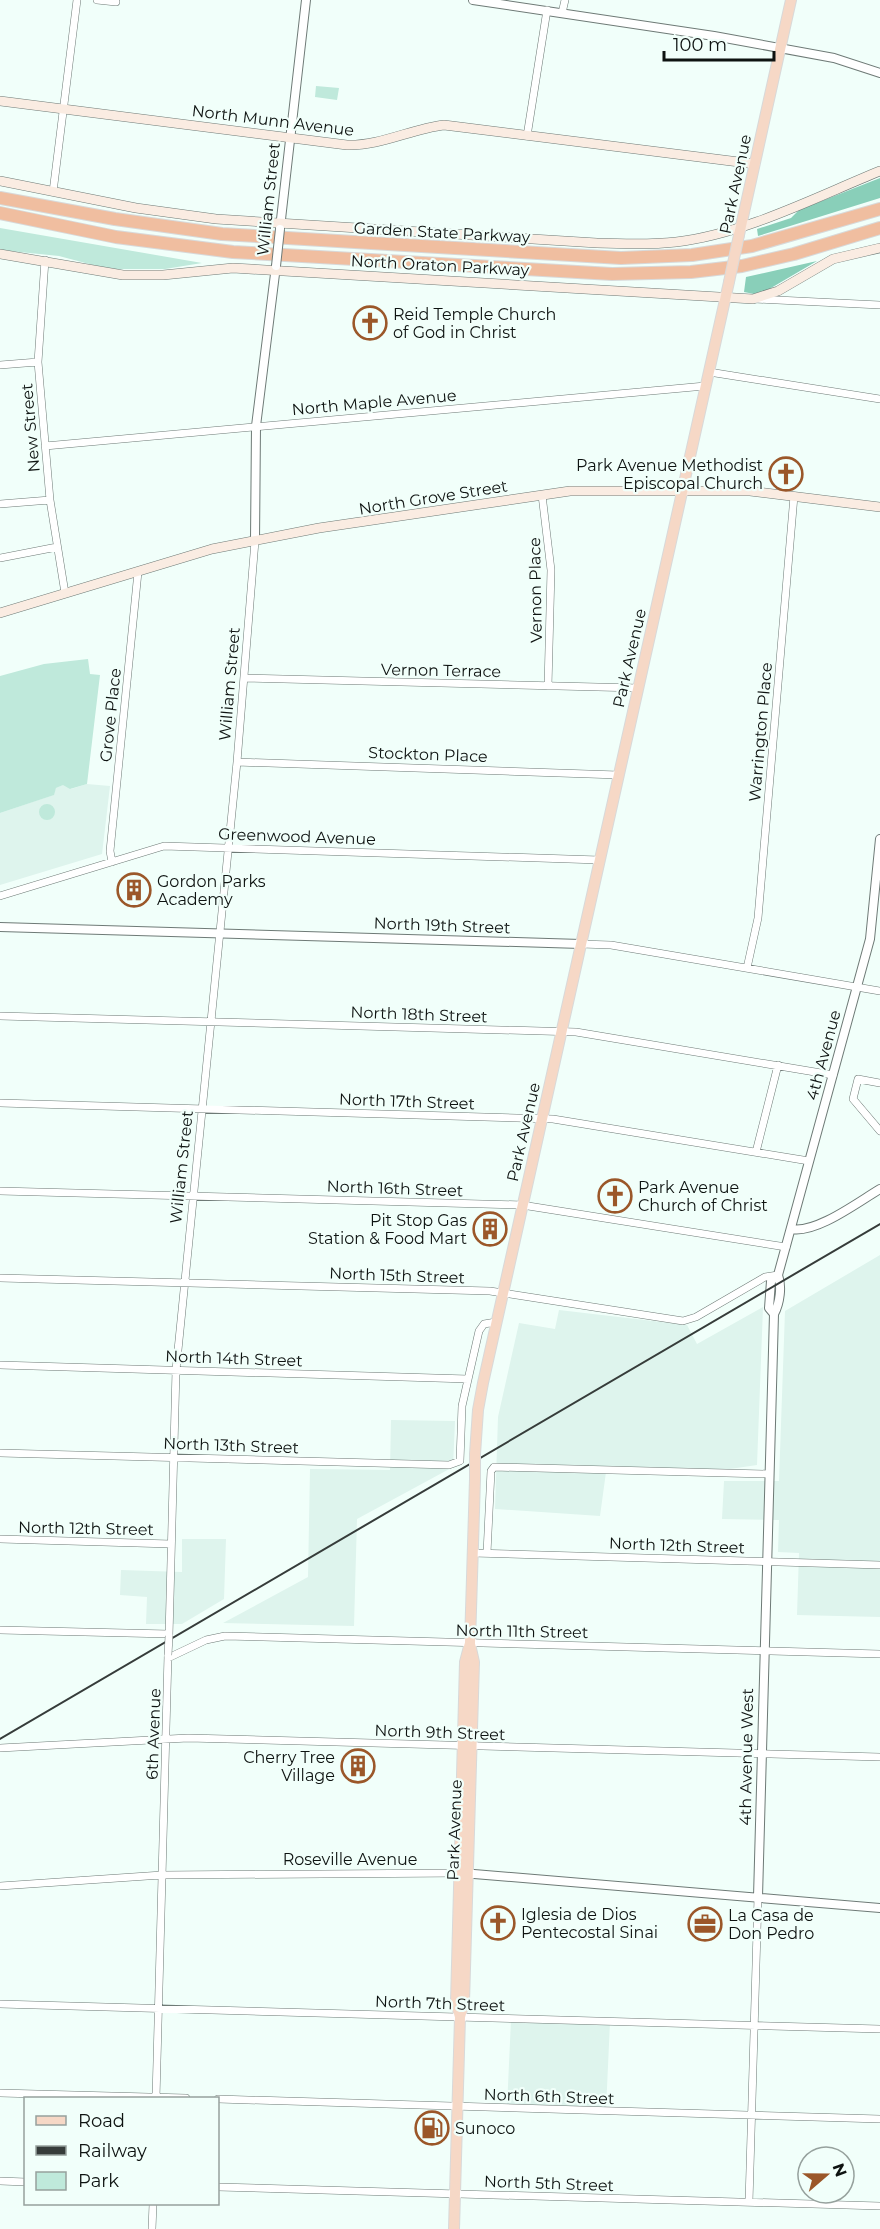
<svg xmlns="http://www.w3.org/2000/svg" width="880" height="2229" viewBox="0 0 880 2229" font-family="Montserrat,sans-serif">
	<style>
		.built { fill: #def4ed }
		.green { fill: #bfe9db }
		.forest { fill: #89cfb9 }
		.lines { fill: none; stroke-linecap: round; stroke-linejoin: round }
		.minor-casing { stroke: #6e7a76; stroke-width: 8 }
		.tertiary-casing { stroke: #6e7a76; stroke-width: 10 }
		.secondary-casing { stroke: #6e7a76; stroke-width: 10 }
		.primary-casing { stroke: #d8d9d9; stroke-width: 12 }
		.motorway-casing { stroke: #d8d9d9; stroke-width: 14 }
		.minor { stroke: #fff; stroke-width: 7 }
		.tertiary { stroke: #fff; stroke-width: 8 }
		.secondary { stroke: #faece2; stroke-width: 9 }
		.primary { stroke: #f6d8c6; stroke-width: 10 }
		.motorway { stroke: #f0bea0; stroke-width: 12 }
		.rail { stroke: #363c3a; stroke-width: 2 }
		.minor-bridge-casing { stroke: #6e7a76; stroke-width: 8; stroke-linecap: butt }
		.tertiary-bridge-casing { stroke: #6e7a76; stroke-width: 10; stroke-linecap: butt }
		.primary-bridge-casing { stroke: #d8d9d9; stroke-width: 12; stroke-linecap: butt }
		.minor-bridge { stroke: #fff; stroke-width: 7 }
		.tertiary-bridge { stroke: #fff; stroke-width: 8 }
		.primary-bridge { stroke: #f6d8c6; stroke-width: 10 }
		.labels { text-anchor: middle; stroke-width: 4.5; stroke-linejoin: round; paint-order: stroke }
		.street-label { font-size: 16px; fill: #0e1311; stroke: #f1fffa }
		.poi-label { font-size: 16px; fill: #0e1311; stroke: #f1fffa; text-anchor: start }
	</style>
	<rect width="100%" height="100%" fill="#f1fffa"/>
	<path class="built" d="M64,784L71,789L87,784L110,786L102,854L0,885V813L53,795L56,788Z
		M880,1255V1617L797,1615L799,1553L778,1552L779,1520L722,1519L724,1481H779L785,1311Z
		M763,1307L757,1465L723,1470L606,1472L600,1516L495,1509L498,1417L519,1323L555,1329L559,1310L687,1325L697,1344Z
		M391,1420L455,1421L453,1467L357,1519L354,1626L223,1623L308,1577L310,1469L390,1470Z
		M182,1539H226L224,1599L182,1624H146L147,1597L120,1595L121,1570L182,1572Z
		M511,2020L610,2022L606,2110L507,2107Z"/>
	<path class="green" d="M316,86L339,88L337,100L315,97Z
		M0,228L202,263L165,269H108L59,256L0,250Z
		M88,659L90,674L100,675L87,784L70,789L63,785L56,788L54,795L0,813V676L44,664Z
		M39 812a8 8 0 1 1 16 0a8 8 0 1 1-16 0Z"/>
	<path class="forest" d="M880,178V198L758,236L757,229L791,218L799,210Z
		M817,261L759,295L744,292L746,277Z"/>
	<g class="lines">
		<g class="minor-casing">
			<path id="minor" d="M97,0L116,2
				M562,13L565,0
				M527,136L547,10
				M53,192L77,0
				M45,260L38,362L50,500L65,593
				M755,299L880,305
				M0,365L38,362
				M709,372L880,399
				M45,446L705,386
				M542,495L551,570L548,686
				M0,504L50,500
				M0,558L57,547
				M244,678L638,688
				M237,762L618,775
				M112,862L110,851L138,572
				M0,896L164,846L599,860
				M581,944L611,945L880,991
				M747,968L758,918L794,496
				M0,1016L576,1032L833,1075
				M880,1083L858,1079L853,1099L880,1131
				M0,1103L553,1119L809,1161
				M756,1152L778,1065
				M0,1191L522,1205L786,1247
				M0,1278L490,1291L683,1321L696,1317L765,1277L778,1275
				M0,1365L468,1379
				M0,1453L449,1465L460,1461L462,1406L479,1331L484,1324L496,1322
				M0,1539L171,1544
				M473,1553L880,1565
				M487,1553L491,1471L494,1467L768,1474
				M0,1630L169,1634
				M169,1636L176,1370L237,762L255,541
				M168,1658L206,1640L225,1636L880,1654
				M0,1748L188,1738L880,1757
				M0,1886L162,1875L460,1873
				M0,2004L880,2029
				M0,2093L186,2098
				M156,2098L168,1655
				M218,2099L880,2119
				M0,2181L26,2182
				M218,2187L880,2206
				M749,2202L758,1897
				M152,2229L153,2204"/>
		</g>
		<g class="tertiary-casing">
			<path id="tertiary" d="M473,0L714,36L834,58L880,73
				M280,228L306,0
				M255,541L256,426L276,266
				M0,927L581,944
				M791,1229C816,1234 858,1202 880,1189
				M774,1314L769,1308L771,1281L778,1275
				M462,1873L880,1908
				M758,1897L774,1314C780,1303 782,1286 778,1275L870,939L880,839"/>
		</g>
		<g class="secondary-casing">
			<path id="secondary" d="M0,101L347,145C380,146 411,129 444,125L755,164
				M0,181L136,208L216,219L597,243C623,244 650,245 676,242C745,234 816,197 880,171
				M0,254L123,275H163L233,268L753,299L778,291L833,259L880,248
				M0,613L212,549L319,528L570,491H750L880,507"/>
		</g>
		<g class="primary-casing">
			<path id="primary" d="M739,235L791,0
				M475,1454L478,1410L483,1383L729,282
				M460,2017L464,2002L474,1662L470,1644
				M454,2229L460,2017L456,2002L465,1662L470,1643L475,1479"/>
		</g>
		<g class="motorway-casing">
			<path id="motorway" d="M0,198L115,219L222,234L621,258L692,255L752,246L880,209
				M0,213L116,237L233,252L612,274L691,272L742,266L794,254L880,228"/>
		</g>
		<use href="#minor" class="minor"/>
		<use href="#tertiary" class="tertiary"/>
		<use href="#secondary" class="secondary"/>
		<use href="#primary" class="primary"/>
		<use href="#motorway" class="motorway"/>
		<path class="rail" d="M0,1739L880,1224"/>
		<g class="minor-bridge-casing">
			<path id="minor-bridge" d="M168,1655L169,1636"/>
		</g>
		<g class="tertiary-bridge-casing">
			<path id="tertiary-bridge" d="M276,266L280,229"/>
		</g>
		<g class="primary-bridge-casing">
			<path id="primary-bridge" d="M729,282L739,235
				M475,1479V1454"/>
		</g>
		<use href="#minor-bridge" class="minor-bridge"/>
		<use href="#tertiary-bridge" class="tertiary-bridge"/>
		<use href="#primary-bridge" class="primary-bridge"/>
	</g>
	<defs>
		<g id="church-ring" transform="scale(1.725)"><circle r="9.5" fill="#f1fffa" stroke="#9b5729" stroke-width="1.5"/><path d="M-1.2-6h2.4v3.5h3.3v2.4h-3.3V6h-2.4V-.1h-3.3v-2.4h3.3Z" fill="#9b5729"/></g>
		<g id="building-ring" transform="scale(1.725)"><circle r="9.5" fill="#f1fffa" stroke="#9b5729" stroke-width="1.5"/><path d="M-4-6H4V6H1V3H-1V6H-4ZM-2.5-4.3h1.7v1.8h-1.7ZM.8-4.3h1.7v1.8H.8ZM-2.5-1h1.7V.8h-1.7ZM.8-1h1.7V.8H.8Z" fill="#9b5729"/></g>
		<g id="office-ring" transform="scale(1.725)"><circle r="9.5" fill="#f1fffa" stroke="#9b5729" stroke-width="1.5"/><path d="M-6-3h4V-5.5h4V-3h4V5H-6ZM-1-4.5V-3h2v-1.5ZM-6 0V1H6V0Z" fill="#9b5729"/></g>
		<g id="fuel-ring" transform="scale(1.725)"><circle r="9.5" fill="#f1fffa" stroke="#9b5729" stroke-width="1.5"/><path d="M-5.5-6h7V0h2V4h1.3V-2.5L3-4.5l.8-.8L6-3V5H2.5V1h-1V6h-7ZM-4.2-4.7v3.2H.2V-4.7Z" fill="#9b5729"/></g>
	</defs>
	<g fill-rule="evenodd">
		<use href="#church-ring" x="370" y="323"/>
		<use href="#church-ring" x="786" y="474"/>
		<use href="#building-ring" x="134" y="890"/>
		<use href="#church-ring" x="615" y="1196"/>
		<use href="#building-ring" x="490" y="1229"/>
		<use href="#building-ring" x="358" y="1766"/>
		<use href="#church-ring" x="498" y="1923"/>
		<use href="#office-ring" x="705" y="1924"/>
		<use href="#fuel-ring" x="432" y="2128"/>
	</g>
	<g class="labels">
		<g class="street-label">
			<text transform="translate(273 120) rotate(7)" y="6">North Munn Avenue</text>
			<text transform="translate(735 184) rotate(-78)" y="6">Park Avenue</text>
			<text transform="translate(268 199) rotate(-84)" y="6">William Street</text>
			<text transform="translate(442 232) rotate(3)" y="6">Garden State Parkway</text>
			<text transform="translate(440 265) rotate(3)" y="6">North Oraton Parkway</text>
			<text transform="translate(374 402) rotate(-5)" y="6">North Maple Avenue</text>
			<text transform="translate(30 428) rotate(-95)" y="6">New Street</text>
			<text transform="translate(433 497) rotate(-9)" y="6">North Grove Street</text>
			<text transform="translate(535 590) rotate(-91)" y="6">Vernon Place</text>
			<text transform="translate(629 658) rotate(-77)" y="6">Park Avenue</text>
			<text transform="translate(441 670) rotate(1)" y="6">Vernon Terrace</text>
			<text transform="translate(229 684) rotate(-85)" y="6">William Street</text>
			<text transform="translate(110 715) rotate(-84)" y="6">Grove Place</text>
			<text transform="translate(760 732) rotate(-85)" y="6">Warrington Place</text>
			<text transform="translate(428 754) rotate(2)" y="6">Stockton Place</text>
			<text transform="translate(297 836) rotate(2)" y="6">Greenwood Avenue</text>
			<text transform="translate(442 925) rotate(2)" y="6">North 19th Street</text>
			<text transform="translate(419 1014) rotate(2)" y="6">North 18th Street</text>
			<text transform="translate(823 1055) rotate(-75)" y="6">4th Avenue</text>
			<text transform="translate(407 1101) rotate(2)" y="6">North 17th Street</text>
			<text transform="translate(523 1132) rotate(-77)" y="6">Park Avenue</text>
			<text transform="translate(181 1167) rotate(-84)" y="6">William Street</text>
			<text transform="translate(395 1188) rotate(2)" y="6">North 16th Street</text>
			<text transform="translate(397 1275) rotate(2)" y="6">North 15th Street</text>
			<text transform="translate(234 1358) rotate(2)" y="6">North 14th Street</text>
			<text transform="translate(231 1445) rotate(2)" y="6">North 13th Street</text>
			<text transform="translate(86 1528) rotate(1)" y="6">North 12th Street</text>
			<text transform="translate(677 1545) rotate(2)" y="6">North 12th Street</text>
			<text transform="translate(522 1631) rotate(1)" y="6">North 11th Street</text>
			<text transform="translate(440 1732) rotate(2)" y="6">North 9th Street</text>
			<text transform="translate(153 1734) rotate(-88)" y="6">6th Avenue</text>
			<text transform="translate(746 1757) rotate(-89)" y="6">4th Avenue West</text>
			<text transform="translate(454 1830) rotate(-88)" y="6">Park Avenue</text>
			<text x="350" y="1865">Roseville Avenue</text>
			<text transform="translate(440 2003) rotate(2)" y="6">North 7th Street</text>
			<text transform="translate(549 2096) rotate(2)" y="6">North 6th Street</text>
			<text transform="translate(549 2183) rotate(2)" y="6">North 5th Street</text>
		</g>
		<g class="poi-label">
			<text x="393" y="320">Reid Temple Church<tspan x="393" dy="18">of God in Christ</tspan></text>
			<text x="763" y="471" text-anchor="end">Park Avenue Methodist<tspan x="763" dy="18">Episcopal Church</tspan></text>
			<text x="157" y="887">Gordon Parks<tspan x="157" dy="18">Academy</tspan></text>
			<text x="638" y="1193">Park Avenue<tspan x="638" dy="18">Church of Christ</tspan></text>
			<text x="467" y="1226" text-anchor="end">Pit Stop Gas<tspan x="467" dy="18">Station &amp; Food Mart</tspan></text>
			<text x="335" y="1763" text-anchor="end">Cherry Tree<tspan x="335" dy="18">Village</tspan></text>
			<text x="521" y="1920">Iglesia de Dios<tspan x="521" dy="18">Pentecostal Sinai</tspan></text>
			<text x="728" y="1921">La Casa de<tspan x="728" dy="18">Don Pedro</tspan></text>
			<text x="455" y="2134">Sunoco</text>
		</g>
	</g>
	<rect x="24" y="2097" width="195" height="108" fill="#f1fffa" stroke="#96a19d" stroke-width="1.5"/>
	<rect x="36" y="2116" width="30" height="9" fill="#f6d8c6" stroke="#96a19d" stroke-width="1.5"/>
	<text x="78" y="2127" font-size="18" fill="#0e1311">Road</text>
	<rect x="36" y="2146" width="30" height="9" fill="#363c3a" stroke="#96a19d" stroke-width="1.5"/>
	<text x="78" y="2157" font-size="18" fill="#0e1311">Railway</text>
	<rect x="36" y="2172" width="30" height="18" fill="#bfe9db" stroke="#96a19d" stroke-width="1.5"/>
	<text x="78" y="2187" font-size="18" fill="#0e1311">Park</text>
	<g transform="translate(826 2175) rotate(70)"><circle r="28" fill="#f1fffa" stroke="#96a19d" stroke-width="1.5"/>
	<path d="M0-4.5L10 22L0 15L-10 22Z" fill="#9b5729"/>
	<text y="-9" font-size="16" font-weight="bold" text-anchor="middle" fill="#0e1311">N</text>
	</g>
	<path d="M664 51v9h110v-9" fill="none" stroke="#0e1311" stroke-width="3"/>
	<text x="673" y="51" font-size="18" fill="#0e1311" stroke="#f1fffa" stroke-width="4.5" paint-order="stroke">100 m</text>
</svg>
